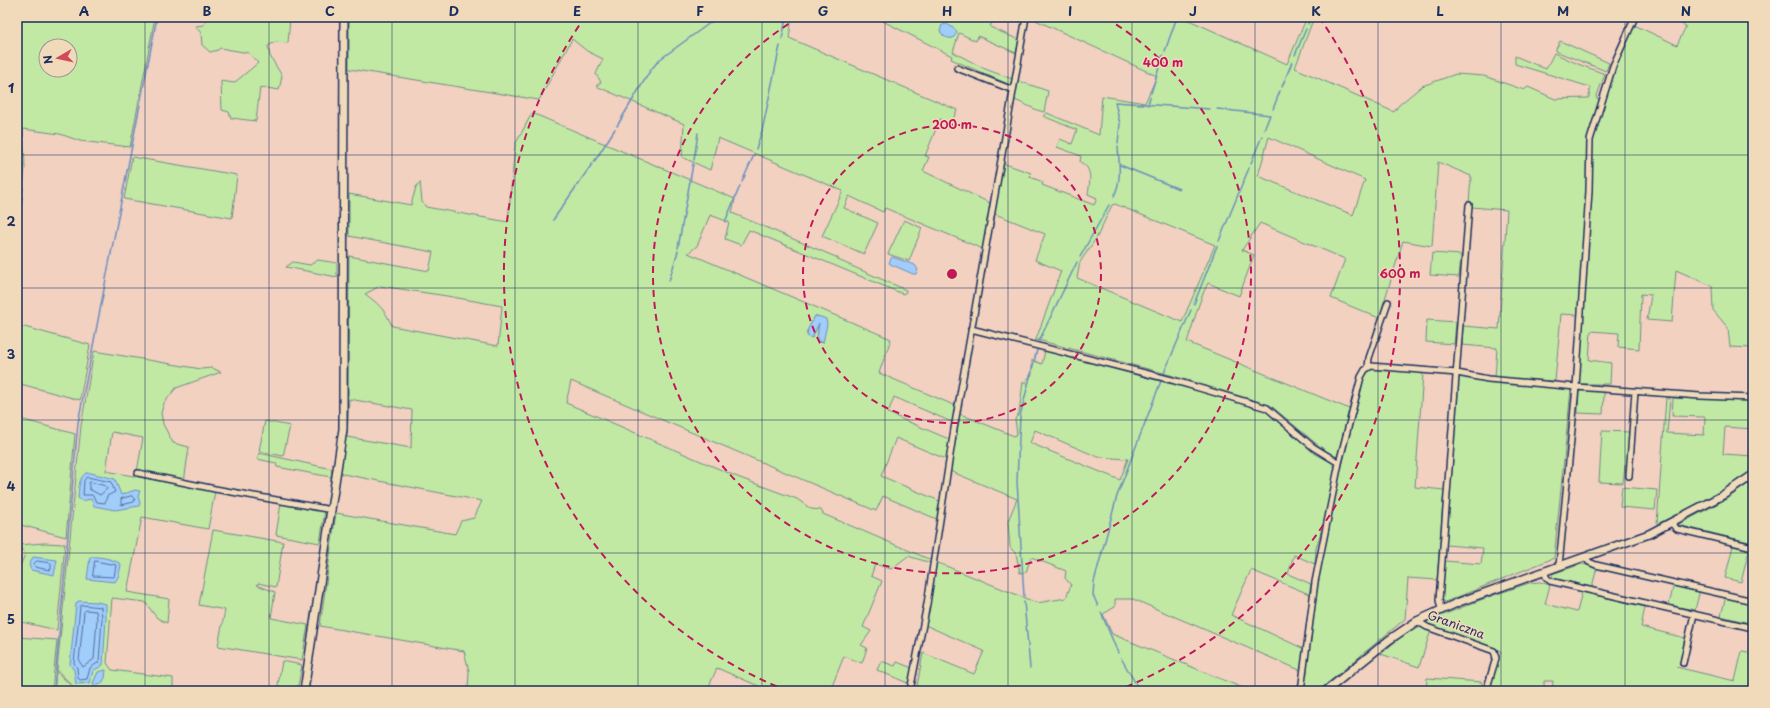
<svg xmlns="http://www.w3.org/2000/svg" width="1770" height="708" viewBox="0 0 1770 708" font-family="'Playpen Sans',sans-serif">
	<style>
		.green { fill: #c2e9a4; stroke: #6e8c81; fill-rule: evenodd }
		.water { fill: #a1cdfb; stroke: #6b8ebc }
		.lines { fill: none; stroke-linecap: round; stroke-linejoin: round }
		.shore { stroke: #516e9d; stroke-width: 1 }
		.stream { stroke: #6b8ebc; stroke-width: 1.5 }
		.street-casing { stroke: #1b2f5e; stroke-width: 8 }
		.secondary-casing { stroke: #1b2f5e; stroke-width: 10 }
		.street { stroke: #f1daba; stroke-width: 5 }
		.secondary { stroke: #f1daba; stroke-width: 7 }
		.grid { fill: none; stroke: #1b2f5e; stroke-width: 1; stroke-opacity: 0.55 }
		.ring { fill: none; stroke: #c2185b; stroke-width: 2; stroke-dasharray: 7 5 }
		.labels { text-anchor: middle; stroke-width: 3; stroke-linejoin: round; paint-order: stroke }
		.street-label { font-size: 12px; fill: #1b2f5e; stroke: #f1daba }
		.centre { fill: #c2185b; stroke: #f1daba; stroke-width: 2 }
		.ring-label { font-size: 12px; text-anchor: middle; font-weight: bold; fill: #c2185b; stroke: #f1daba; stroke-width: 3; stroke-linejoin: round; paint-order: stroke }
		.neatline { fill: none; stroke: #1b2f5e; stroke-width: 1.5 }
		.grid-label { font-size: 13px; text-anchor: middle; font-weight: bold; fill: #1b2f5e }
	</style>
	<rect width="100%" height="100%" fill="#f2d1c1"/>
	<filter id="ink" filterUnits="userSpaceOnUse"><feTurbulence type="fractalNoise" baseFrequency=".025" numOctaves="2"/><feDisplacementMap in="SourceGraphic" scale="8" xChannelSelector="R" yChannelSelector="G"/><feConvolveMatrix kernelMatrix="1 2 1 2 8 2 1 2 1" color-interpolation-filters="sRGB"/></filter>
	<g filter="url(#ink)">
		<path class="green" d="M17,17H155L130,147L80,141L60,134L23,129L25,168L17,250V80H18ZM46,46H70V70H46Z
			M207,17H290L288,43L275,42L268,46L270,56L282,76L279,90L260,87L256,121L231,118L229,112L222,110L221,81L234,83L258,63L249,53L220,48L218,50L210,52L202,45L201,33L195,26L204,25Z
			M349,17H792L789,38L957,110L951,124L940,119L925,156L929,157L923,171L990,203L983,249L885,208L883,212L849,196L844,208L878,223L864,254L822,236L843,191L718,138L710,170L682,157L684,124L596,86L601,82L596,74L603,59L587,51L572,39L539,100L349,69Z
			M875,17H994L990,27L1019,40L1016,53L978,36L976,41L959,33L953,52L985,69L1012,79L1010,85L951,59L952,56Z
			M1029,17L1121,18L1182,17L1287,64L1307,17H1314L1295,68L1394,112L1399,105L1422,86L1456,74L1484,76L1524,90L1528,87L1555,99L1588,98L1589,97L1590,87L1515,64V56L1546,69L1554,53L1578,64L1605,74L1596,98L1605,101L1616,66L1634,25L1677,45L1686,26L1666,17H1753V348L1730,347L1728,328L1713,310L1712,286L1676,270L1672,322L1647,320L1651,295L1641,294L1639,349L1618,347L1619,333L1591,331L1589,360L1611,363L1610,384H1579L1589,230L1587,229L1578,315L1561,314L1555,381L1495,378L1497,348L1462,345L1463,326L1499,329L1507,210L1472,207L1469,203L1471,176L1438,162L1432,246L1403,241L1379,318L1331,298L1345,259L1260,223L1242,250L1254,255L1239,296L1208,283C1198,302 1194,323 1187,342L1352,410L1341,455L1336,457L1319,446L1270,405L1167,374L1038,340L1035,342L1061,271L1035,260L1045,234L993,213L1002,163L1031,173L1030,177L1043,182L1042,185L1094,205L1097,198L1088,194C1090,181 1093,168 1080,162L1081,156L1057,147L1060,139L1072,144L1077,130L1043,116L1047,113L1099,135L1102,96L1145,103L1157,76ZM1269,137L1365,180L1353,215L1258,176ZM1115,204L1215,245L1182,322L1077,278L1080,262L1097,237L1112,205Z
			M1560,41L1609,63L1606,71L1555,51Z
			M1016,80L1048,91L1044,112L1037,110L1013,99Z
			M532,113L735,199L732,213L838,258V260L906,290V292L903,294L749,230L741,245L725,239L729,222L710,215L697,246L688,253L891,339L879,373L956,406L954,423L894,397L888,413L951,440L948,460L896,438L881,476L942,502L939,520L883,496L876,511L571,381L566,403L740,478L797,499L811,509L821,510L823,514L931,560V563L908,556L891,569L875,564L871,576L882,581L863,627L871,631L861,645L867,648L862,663L844,656L830,691H770L717,668L707,691H468L469,671L464,651L320,626L336,513L455,534L461,521L474,518L482,501L338,473L345,397L348,395L349,256L429,271L433,252L349,236V194L411,205L416,187L420,182L422,202L426,207L508,222L515,145ZM380,286L447,296L502,306L498,346L392,326C386,311 378,303 365,294ZM815,316H818L824,339L820,343L817,338L819,323L812,338L806,333ZM349,399L412,410L411,448L347,437Z
			M132,157L237,175L232,218L124,199Z
			M904,220L922,228L909,261L888,254Z
			M1432,253L1461,255L1459,277L1430,275Z
			M318,260L337,263V277L286,267L293,262L310,265Z
			M1427,320L1456,322L1454,344L1426,342Z
			M17,325L90,345L80,400L17,383Z
			M94,351L201,369L212,368L221,372L176,388L164,403L161,413L163,424L173,443L189,447L184,482L137,472L143,438L112,432L106,471L215,491L208,529L142,517L127,592L169,599L167,623L157,618L145,602L112,598L107,663L112,670L173,678V688L184,691H143L129,688L127,691H78L57,670L81,426Z
			M1045,351L1198,391L1266,411L1314,453L1333,463L1335,470L1325,519L1316,548L1315,564L1294,555L1288,574L1311,584L1309,594L1251,570L1231,615L1304,649L1302,671L1133,599H1115V607L1103,614L1112,634L1250,691H928L917,686L923,653L974,674L984,651L925,625L936,562L1037,603L1066,598L1071,585L1065,578L1066,571L1031,557L1026,572L1020,573L1016,554L1010,547L1008,521L1017,499L950,471L960,414L1014,436L1017,434L1015,419L1019,413L1023,382L1026,383V380L1032,375V360L1042,364ZM1035,430L1098,457L1128,459L1120,480L1030,443Z
			M1372,369L1423,373L1415,487L1444,490L1437,580L1408,578L1405,619L1318,691H1303L1320,566L1332,507L1364,375Z
			M1459,377L1571,389L1554,558L1445,602L1442,599L1445,561L1481,564L1483,548L1446,545Z
			M1579,390L1604,392L1603,414L1578,413Z
			M1666,398H1670L1667,433L1704,435L1705,417L1672,416L1673,398L1753,400V429L1725,427L1723,454L1753,456L1752,467L1749,473L1720,493L1657,524Z
			M17,418L75,434L66,537L17,524Z
			M265,421L290,426L283,456L259,451Z
			M1602,431L1630,432L1627,463L1625,465L1623,483L1599,482Z
			M259,453L332,469L331,477L277,467L276,463L257,459Z
			M1753,480V543L1678,525L1730,497Z
			M1622,487L1657,490L1655,510L1620,507Z
			M281,503L325,510L320,543L276,535Z
			M213,530L283,542L276,587L258,583L257,585L275,592L271,618L308,625L302,660L218,646L225,610L199,605Z
			M44,543L65,544L57,630L17,621V570L21,564L25,554L19,545Z
			M1733,546L1749,550L1741,582L1725,578Z
			M1582,564L1597,567L1592,587L1553,578L1552,574Z
			M1540,582L1550,585L1545,604L1577,612L1582,592L1645,607L1641,627L1685,638L1680,663L1676,667L1735,681L1742,651L1753,653V691H1552L1553,681H1544V691H1489L1501,651L1423,623L1483,599L1529,583Z
			M1674,584L1700,590L1695,610L1669,605Z
			M1726,596L1753,602V624L1721,616Z
			M1422,627L1431,630L1419,667L1381,654L1410,629Z
			M17,637L57,640L52,691H17Z
			M282,661L302,665L297,691H277Z
			M881,661L895,666L897,662L912,668L910,684L877,670Z
			M56,671L76,691H54Z
			M1427,678L1482,682V691H1426Z"/>
		<path class="water" d="M947,24L956,30L957,33L953,38C948,39 943,37 940,31L942,25Z
			M892,257L915,265L918,270L916,274H913L890,264L889,262Z
			M815,316L821,317L826,319L827,324L823,343L818,341L817,338L819,323L812,338L807,336L808,329Z
			M86,473H91L115,479L121,495L135,490L140,491L138,496L140,503L139,506L115,510L94,506L91,499L82,501L78,498C79,490 78,478 86,473Z
			M33,557L57,560L54,575L31,570L29,565Z
			M90,557C99,556 113,559 121,564C120,571 119,577 115,582L87,579Z
			M78,601L97,602L106,604V619L103,665L93,671L90,683L76,684L74,670L70,665L76,604Z
			M106,670L105,678L102,683L94,685L93,683L98,672Z"/>
		<g class="lines">
			<path class="shore" d="M87,477L111,482L115,492L107,496L105,503L97,502L92,495H83L84,481Z
				M91,482L106,486L107,489L100,495L89,489V483Z
				M132,496L135,500L134,502L121,505V499Z
				M37,561L51,563V569L49,570L35,567L34,564Z
				M95,561L116,565L114,577L93,576Z
				M82,605L101,607L102,619L99,662L90,668L87,679L80,680L78,678L77,668L74,663L80,607Z
				M86,610L96,611L97,619L94,659L83,667L79,661L84,612Z"/>
			<path class="stream" d="M1308,24L1311,17
				M782,40L786,17
				M1165,51L1177,17
				M1295,55L1306,29
				M1282,87L1292,62
				M1151,93L1163,55
				M1148,105L1150,97
				M1217,109L1270,115L1264,130
				M1273,109L1280,91
				M617,126L650,71L659,60L718,17
				M1118,143L1120,124L1115,102L1210,109
				M756,149L762,131L780,46
				M694,160L698,133
				M594,162L615,129
				M1251,163L1262,136
				M1120,165L1179,189
				M742,182L754,155
				M1114,196C1122,180 1119,164 1118,146
				M553,220L592,164
				M725,222L740,186
				M1219,241L1249,168
				M678,248L693,164
				M1080,257L1109,205
				M669,281L678,251
				M1194,304L1217,246
				M1039,341L1077,262
				M1164,373L1191,310
				M1024,596L1017,481L1020,416L1037,350
				M1024,602L1030,668
				M1098,606L1093,595L1094,582L1117,496L1161,381
				M1101,612L1118,653
				M1121,658L1136,684L1138,691
				M54,691L78,423L157,17"/>
			<g class="street-casing">
				<path id="street" d="M957,68L1013,90
					M971,329L1172,380L1267,408L1313,447L1339,463L1315,582L1301,691
					M1368,367L1369,358L1388,302
					M1339,463L1361,377L1365,370L1371,366L1457,373L1488,379L1576,387L1700,396L1753,398
					M138,473L215,489L332,510
					M1629,476L1635,391
					M1671,523L1677,529L1753,547
					M1585,557L1589,562L1596,565L1753,601
					M1559,566L1576,387L1589,191L1590,140L1613,66L1635,17
					M1545,572L1546,577L1550,581L1753,628
					M1441,609L1439,600L1469,205
					M1417,621L1427,627L1494,651L1496,658L1486,691
					M1683,663L1694,614
					M910,691L927,604L954,429L1026,17"/>
			</g>
			<g class="secondary-casing">
				<path id="secondary" d="M304,691L343,429L344,17
					M1326,691L1389,640L1417,621L1459,602L1649,534L1723,495L1753,475"/>
			</g>
			<use href="#street" class="street"/>
			<use href="#secondary" class="secondary"/>
		</g>
	</g>
	<path class="grid" d="M145,17V691M269,17V691M392,17V691M515,17V691M638,17V691M762,17V691M885,17V691M1008,17V691M1132,17V691M1255,17V691M1378,17V691M1501,17V691M1625,17V691M17,155H1753M17,288H1753M17,420H1753M17,553H1753"/>
	<g class="ring">
		<circle cx="952" cy="274" r="149"/>
		<path d="M1106 18A299 299 0 1 1 798 18"/>
		<path d="M788 691A448 448 0 0 1 585 17M1319 17A448 448 0 0 1 1116 691"/>
	</g>
	<g class="labels">
		<g class="street-label">
			<text transform="translate(1456 625) rotate(20)" y="4">Graniczna</text>
		</g>
	</g>
	<circle cx="952" cy="274" r="6" class="centre"/>
	<g class="ring-label">
		<text x="1163" y="67">400 m</text>
		<text x="952" y="129">200 m</text>
		<text x="1400" y="278">600 m</text>
	</g>
	<rect width="1770" height="708" fill="none" stroke="#f1daba" stroke-width="44"/>
	<g transform="translate(58 58) rotate(261)"><circle r="19" fill="#f1daba" stroke="#9b9695"/>
	<path d="M0-3L7 15L0 10L-7 15Z" fill="#d1495b"/>
	<text y="-6" font-size="11" font-weight="bold" text-anchor="middle" fill="#1b2f5e">N</text>
	</g>
	<rect x="22" y="22" width="1726" height="664" class="neatline"/>
	<g class="grid-label">
		<text x="84" y="16">A</text>
		<text x="207" y="16">B</text>
		<text x="330" y="16">C</text>
		<text x="454" y="16">D</text>
		<text x="577" y="16">E</text>
		<text x="700" y="16">F</text>
		<text x="823" y="16">G</text>
		<text x="947" y="16">H</text>
		<text x="1070" y="16">I</text>
		<text x="1193" y="16">J</text>
		<text x="1316" y="16">K</text>
		<text x="1440" y="16">L</text>
		<text x="1563" y="16">M</text>
		<text x="1686" y="16">N</text>
		<text x="11" y="93">1</text>
		<text x="11" y="226">2</text>
		<text x="11" y="359">3</text>
		<text x="11" y="491">4</text>
		<text x="11" y="624">5</text>
	</g>
</svg>
